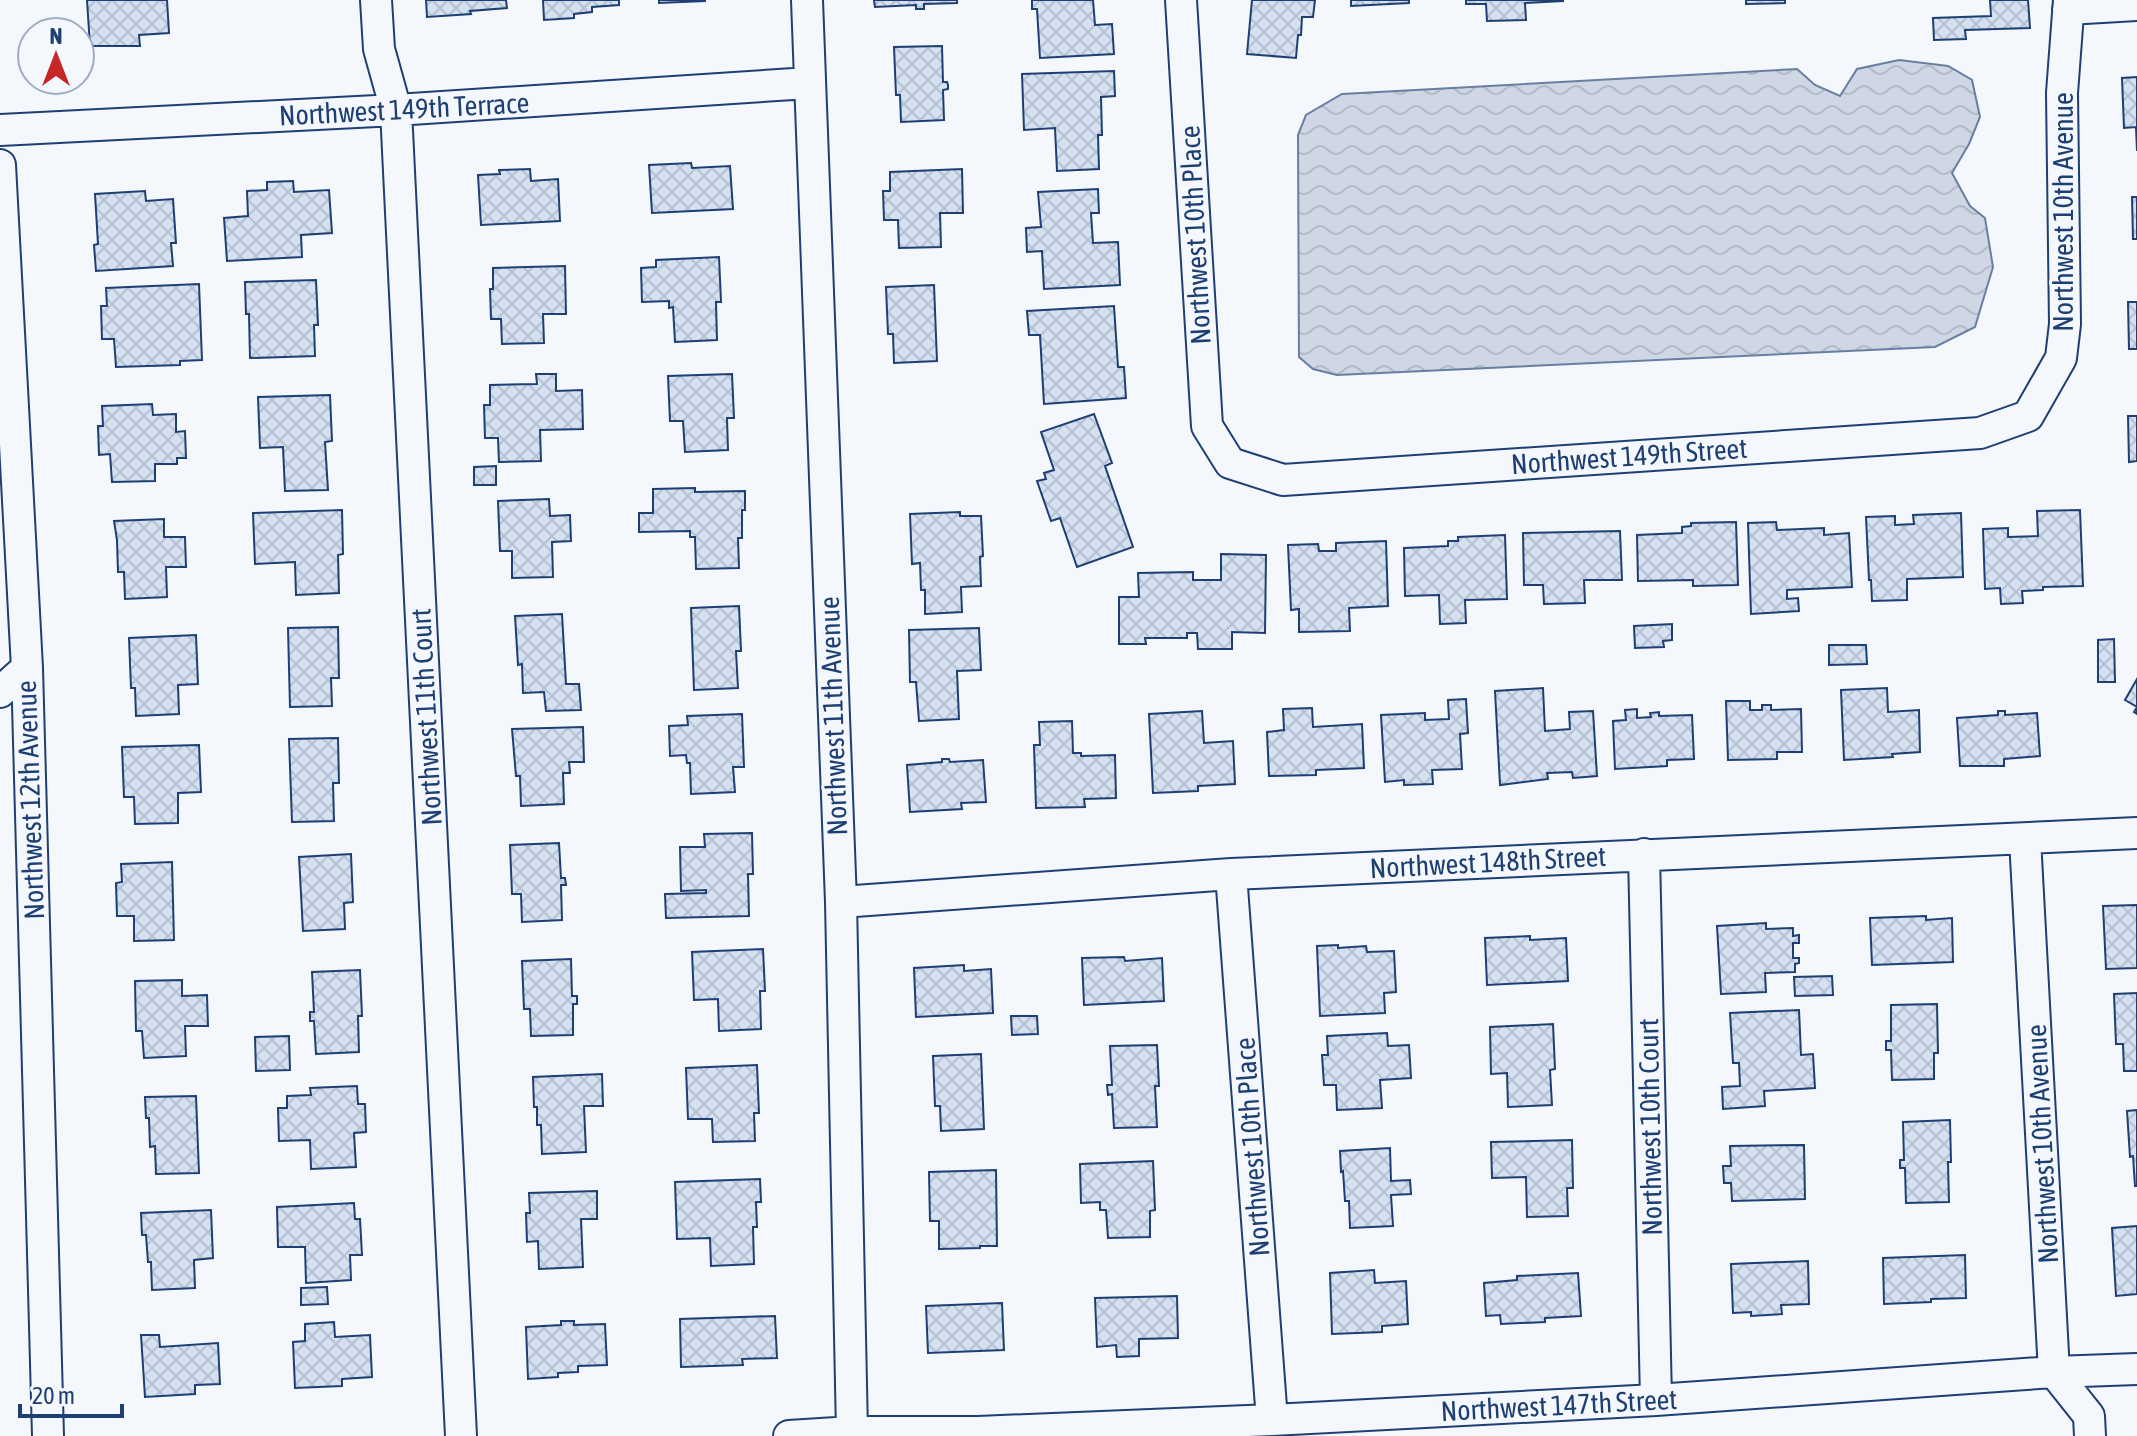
<svg xmlns="http://www.w3.org/2000/svg" width="2137" height="1436" viewBox="0 0 2137 1436" font-family="'Asap Condensed',sans-serif">
	<style>
		.water { fill: url(#water-waves); stroke: #687fa3; stroke-width: 2 }
		.building { fill: url(#building-cross-hatch); stroke: #1d3f73; stroke-width: 2 }
		.lines { fill: none; stroke-linecap: round; stroke-linejoin: round }
		.street-casing { stroke: #1d3f73; stroke-width: 34 }
		.street { stroke: #f4f7fb; stroke-width: 30 }
		.labels { text-anchor: middle; stroke-width: 6; stroke-linejoin: round; paint-order: stroke }
		.street-label { font-size: 28px; fill: #1d3f73; stroke: #f4f7fb }
	</style>
	<defs>
		<pattern id="water-waves" width="16" height="10" patternUnits="userSpaceOnUse" patternTransform="scale(2)"><rect width="16" height="10" fill="#cfd7e4"/><path d="M0 5q4-4 8 0t8 0" fill="none" stroke="#b1bac7"/></pattern>
		<pattern id="building-cross-hatch" width="8" height="8" patternUnits="userSpaceOnUse" patternTransform="scale(2)"><rect width="8" height="8" fill="#d5e0f0"/><path d="M0 0l8 8M0 8l8-8" fill="none" stroke="#b6c1d1"/></pattern>
	</defs>
	<rect width="100%" height="100%" fill="#f4f7fb"/>
	<path class="water" d="M1899,60L1948,66L1972,80L1980,117L1969,144L1952,173L1970,206L1985,218L1993,267L1975,327L1935,347L1337,375L1313,369L1299,357L1298,135L1306,115L1342,94L1797,69L1815,85L1840,96L1857,69Z"/>
	<path class="building" d="M87,0H167L169,33L139,35L140,46H90Z
		M426,0H506L507,8L470,11L471,14L427,17Z
		M543,0H619V5L592,7V12L574,14V18L544,20Z
		M659,0H705V1L659,3Z
		M874,0H957V3L924,4V9H916V5L875,7Z
		M1032,0H1093L1095,25L1112,24L1114,54L1040,58L1037,9H1032Z
		M1252,0H1315L1313,17H1302L1301,35H1298L1296,58L1247,54Z
		M1351,0H1409V3L1351,6Z
		M1466,0H1563V1L1525,3L1526,20L1487,21L1486,4H1466Z
		M1746,0H1785V3L1746,4Z
		M1990,0H2028L2030,28L1965,30L1966,39L1934,40L1933,18L1991,16Z
		M942,46L943,82H947L948,85V89L943,90L944,120L901,122L900,95H896L894,47Z
		M1114,71L1115,96L1101,97L1102,135H1098L1099,169L1057,171L1055,128L1024,130L1022,74Z
		M2137,77V151L2136,127L2124,128L2122,78Z
		M691,163L692,168L730,166L733,209L652,213L649,165Z
		M530,169L531,181L558,179L560,221L481,225L478,175L500,174L499,170Z
		M962,169L963,213H940L941,247L899,248L898,220H884L883,191H890V172Z
		M293,181L294,192L329,190L332,233L301,235L302,257L227,261L224,218L248,216L247,191L267,190V182Z
		M1098,189L1099,213H1091L1093,243L1118,242L1120,285L1044,289L1042,251L1027,252L1026,228L1041,227L1038,192Z
		M145,191L146,201L173,199L176,243H171L173,266L96,271L94,245L98,244L95,194Z
		M2132,197H2137V239H2133Z
		M719,257L721,302H716L717,340L675,342L673,307L669,308V301L642,302L641,268L656,267V260Z
		M565,266L566,314H543L544,343L502,344L501,319H491L490,289H493V268Z
		M316,280L318,325H314L315,356L250,358L249,314H246L245,282Z
		M199,284L202,360L180,361V365L116,367L114,339H102L101,306H107L106,288Z
		M934,285L937,361L894,363L893,334H888L886,287Z
		M2128,302H2137V349H2129Z
		M1114,306L1118,367H1124L1126,398L1044,404L1040,335H1029L1027,311Z
		M536,374H556V391L582,390L583,429L540,430L541,461L499,462L498,438H485L484,405H490V385L537,384Z
		M732,374L734,418H727L728,450L685,452L683,421H670L668,376Z
		M330,395L332,441L325,442L328,490L285,491L283,447L260,448L258,397Z
		M152,404L153,415L176,414V432L185,431L186,458H177V464H155V481L112,482L110,454L99,455L98,426H103L102,406Z
		M1094,414L1112,463L1105,466L1133,547L1077,567L1060,518L1051,521L1037,481L1046,479L1044,473L1054,470L1041,432Z
		M2128,416H2137V461L2129,462Z
		M496,466V485H474V467Z
		M695,488V492L745,491V510H742V538H738L739,568L696,569L695,537H690V531L639,532V513H653V489Z
		M549,499L550,516L570,515L571,541L552,542L553,577L512,578V551H500L498,501Z
		M342,510L343,554L338,555L339,593L296,595L295,562L255,564L253,513Z
		M2080,510L2083,586L2043,587V590L2022,591L2023,603L2001,604L2000,588L1985,589L1983,529L2008,528V537L2038,536L2037,511Z
		M960,512V516H981L983,556L980,557L981,586L961,587L962,612L925,614V590H921L920,563L912,564L910,514Z
		M1961,513L1963,577L1907,579V600L1872,601L1871,580H1869L1866,517L1895,516V525L1914,524L1913,515Z
		M164,519V537H185L186,567H166L167,597L125,599L124,572H118L117,540L114,521Z
		M1736,522L1738,585L1693,586V580L1638,581L1637,535L1682,533V527L1691,526V523Z
		M1776,522L1777,530L1824,528V535L1849,533L1852,587L1787,590V599L1798,598L1799,611L1751,614L1748,523Z
		M1620,531L1622,580H1584L1585,603L1544,604L1543,585H1524L1523,533Z
		M1505,535L1507,599L1465,600L1466,623L1440,624L1439,595L1405,596L1404,548L1448,546V541H1458V537Z
		M1386,541L1388,606L1349,608L1350,631L1299,632V609L1291,610L1288,545L1318,544L1319,551H1336V543Z
		M1221,554L1266,555L1265,633L1232,632V649H1198L1197,633H1187V638H1145L1146,644H1119V597H1139L1138,573L1193,572V580H1221Z
		M739,606L741,651H736L738,688L694,690L691,608Z
		M562,614L566,684H579L581,710L546,711L544,692L523,693L522,664L518,665L515,616Z
		M1672,624V640L1663,641L1664,647L1635,648L1634,626Z
		M338,627L339,678H331L332,706L290,707L288,628Z
		M979,628L981,670L957,671L959,719L919,721L916,682H910L909,630Z
		M196,635L198,684L178,685L179,714L136,716L135,688H131L129,638Z
		M2114,639L2115,682H2098V640Z
		M1829,645H1866L1867,664L1829,665Z
		M2137,679V714L2134,712L2137,707L2125,700Z
		M1543,688L1545,731L1570,729L1569,712L1593,711L1597,776L1573,778L1572,772L1547,773L1548,779L1500,785L1495,691Z
		M1887,688L1888,712L1919,710L1920,752L1892,754L1893,757L1844,760L1841,690Z
		M1466,699L1468,733L1460,734L1462,769L1432,770L1433,784L1404,785V780L1385,782L1381,715L1425,713V720L1449,719L1448,700Z
		M1726,701H1750V710H1762V705H1771V710L1801,709L1802,752H1777V759L1728,760Z
		M1312,708L1313,727L1362,724L1364,768L1316,770V775L1269,776L1267,732L1284,730L1283,709Z
		M1637,709V718L1651,717L1650,713L1659,712V716L1692,715L1694,759L1667,760V766L1615,769L1613,721L1626,720L1625,710Z
		M1202,711L1204,743L1233,741L1235,784L1198,786V791L1153,793L1149,714Z
		M1998,711H2005V715L2037,713L2040,756L2004,759V766H1960L1957,718L1998,715Z
		M742,714L744,767H733L735,792L691,794L690,763H687L686,755L670,756L669,726L688,725L687,716Z
		M1072,721L1073,753H1081V756L1115,755L1116,798L1084,799L1085,807L1036,808L1034,745H1040L1039,722Z
		M583,727L584,762H569L570,773H563L564,804L521,806L520,776H516L512,729Z
		M338,738L339,783H333L334,821L292,822L289,739Z
		M199,745L201,792L178,793V823L135,824L134,797H124L122,747Z
		M942,759H949L950,762L983,760L986,802L961,803L962,809L910,812L907,765L942,762Z
		M752,833L753,874H748L749,916L666,918L665,894L706,893V890L681,891L680,847H705L704,834Z
		M559,843L561,878H565L566,885H561L562,920L522,922L521,894H512L510,845Z
		M351,854L353,902L344,903L345,929L303,931L299,857Z
		M172,862L174,940L134,941V916H117L116,883L122,882L121,864Z
		M2137,905V968L2106,969L2103,906Z
		M1926,916V920L1952,918L1953,962L1872,965L1870,918Z
		M1766,923V929L1793,928V936L1799,935V943H1793V958H1799V963L1795,964V972L1765,973L1766,992L1721,994L1717,926Z
		M1530,936V940L1566,938L1568,981L1487,985L1485,938Z
		M1338,945V948L1366,946L1367,952L1394,951L1396,992L1384,993L1385,1013L1320,1016L1317,946Z
		M763,949L765,991H760L761,1029L719,1031L718,999L694,1000L692,952Z
		M1124,957L1125,961L1162,958L1164,1001L1084,1005L1082,958Z
		M571,959L572,996H577V1004H573V1035L531,1036L530,1009H524L522,961Z
		M964,965V971L991,969L993,1013L916,1017L914,968Z
		M360,970L362,1016H358L359,1052L316,1054L314,1021H310V1012H314L312,972Z
		M1832,976L1833,995L1795,996L1794,977Z
		M182,980V996L207,995L208,1026H185L186,1056L144,1058L142,1031H136L135,981Z
		M2137,993V1071H2124L2123,1044H2116L2114,994Z
		M1937,1004L1938,1053H1934V1079L1892,1080L1891,1050H1886V1041H1891V1005Z
		M1799,1010L1801,1055L1813,1054L1815,1088L1764,1091L1765,1106L1723,1109L1722,1087L1740,1086L1739,1063H1733L1730,1013Z
		M1011,1016H1037L1038,1034L1012,1035Z
		M1553,1024L1555,1069L1550,1070L1552,1105L1508,1107L1507,1073L1491,1074L1490,1027Z
		M1387,1033L1388,1046L1409,1045L1411,1078L1380,1080L1382,1108L1337,1110L1336,1085H1324L1322,1055H1328L1327,1036Z
		M289,1036L290,1070L256,1071L255,1037Z
		M1157,1045L1159,1086H1155L1157,1127L1114,1128L1112,1094L1108,1095L1107,1085H1112L1110,1046Z
		M981,1054L984,1129L941,1131L940,1106H935L933,1056Z
		M757,1065L759,1113H754L755,1141L713,1142L712,1119H688L686,1068Z
		M602,1074L603,1106H584L586,1152L542,1154L541,1125H537V1107H534L533,1077Z
		M357,1086L358,1104H365L366,1132L354,1133L356,1167L311,1169L310,1140L279,1141L278,1108H287V1096L311,1095L310,1088Z
		M196,1096L199,1173L156,1174L155,1146L150,1147L149,1118H146L145,1097Z
		M2137,1110V1186H2135L2133,1156L2130,1157L2127,1111Z
		M1950,1120L1951,1162H1948L1949,1202L1906,1203L1905,1168H1900V1160H1904L1903,1122Z
		M1572,1140L1573,1188H1567L1568,1216L1527,1217L1526,1177L1492,1178L1491,1142Z
		M1804,1145L1805,1199L1732,1201L1731,1183H1724L1723,1166H1731L1730,1146Z
		M1390,1148L1391,1181L1410,1180L1411,1194L1391,1195L1393,1226L1350,1228L1349,1201H1345L1343,1171L1341,1172L1340,1151Z
		M1153,1161L1155,1210L1150,1211V1237L1108,1238L1106,1210H1100V1202L1081,1203L1080,1164Z
		M996,1170L997,1246H980V1248L939,1249V1221H930L929,1172Z
		M760,1179L761,1202H756L757,1227H753L754,1264L711,1266L710,1238L677,1239L675,1182Z
		M597,1191V1219H581L583,1267L539,1269L538,1241L527,1242L526,1213H530L529,1193Z
		M354,1203L355,1219H360L362,1255H350L351,1280L306,1283L305,1247H278L277,1207Z
		M211,1210L213,1258L194,1260L195,1288L152,1290L151,1262H148L146,1235H142L141,1213Z
		M2137,1226V1294L2116,1296L2112,1228Z
		M1965,1255L1966,1298L1931,1299V1302L1884,1304L1883,1258Z
		M1808,1261L1809,1304L1781,1305L1782,1314L1751,1316V1312L1733,1313L1731,1264Z
		M1374,1270L1375,1283L1406,1281L1408,1324L1382,1326V1332L1332,1334L1330,1273Z
		M1578,1273L1581,1316L1545,1318V1322L1501,1324L1500,1315L1486,1316L1484,1283L1517,1280V1276Z
		M327,1287L328,1304L301,1305V1288Z
		M1177,1296L1178,1338L1139,1339V1356L1117,1357L1116,1345L1097,1347L1095,1298Z
		M1002,1303L1004,1350L928,1353L926,1306Z
		M775,1316L777,1358L742,1359L743,1365L681,1367L680,1319Z
		M561,1321H574V1325L605,1324L607,1365L578,1366V1372L558,1373V1377L528,1379L526,1327L561,1325Z
		M334,1322L335,1337L370,1335L372,1377L342,1379V1386L295,1388L293,1342L305,1341V1324Z
		M141,1335H159L160,1347L218,1343L220,1384L195,1385V1394L145,1397Z"/>
	<g class="lines">
		<g class="street-casing">
			<path id="street" d="M376,0L379,49L396,110L461,1436
				M807,0L841,902L852,1432
				M1181,0L1207,426L1230,463L1283,480L1980,433L2028,416L2061,358L2065,324L2062,93L2069,0
				M2068,9L2137,5
				M0,130L396,110L809,83
				M0,165L27,668L48,1436
				M0,692L27,668
				M2025,839L2054,1372L2089,1416L2090,1436
				M1644,854L1656,1400
				M1231,874L1272,1420
				M841,902L1231,874L2137,833
				M789,1436L852,1432H978L1272,1420L1656,1400L2054,1372L2137,1369"/>
		</g>
		<use href="#street" class="street"/>
	</g>
	<g class="labels">
		<g class="street-label">
			<text transform="translate(404 109) rotate(-3)" y="10">Northwest 149th Terrace</text>
			<text transform="translate(2063 212) rotate(-90)" y="10">Northwest 10th Avenue</text>
			<text transform="translate(1195 235) rotate(-93)" y="10">Northwest 10th Place</text>
			<text transform="translate(1629 456) rotate(-4)" y="10">Northwest 149th Street</text>
			<text transform="translate(833 716) rotate(-92)" y="10">Northwest 11th Avenue</text>
			<text transform="translate(426 717) rotate(-93)" y="10">Northwest 11th Court</text>
			<text transform="translate(30 800) rotate(-92)" y="10">Northwest 12th Avenue</text>
			<text transform="translate(1488 862) rotate(-3)" y="10">Northwest 148th Street</text>
			<text transform="translate(1650 1127) rotate(-91)" y="10">Northwest 10th Court</text>
			<text transform="translate(2042 1144) rotate(-93)" y="10">Northwest 10th Avenue</text>
			<text transform="translate(1252 1147) rotate(-94)" y="10">Northwest 10th Place</text>
			<text transform="translate(1559 1405) rotate(-3)" y="10">Northwest 147th Street</text>
		</g>
	</g>
	<g transform="translate(56 56)"><circle r="38" fill="#f4f7fb" stroke="#9eadc5" stroke-width="2"/>
	<path d="M0-6L14 30L0 20L-14 30Z" fill="#c62828"/>
	<text y="-12" font-size="22" font-weight="bold" text-anchor="middle" fill="#1d3f73">N</text>
	</g>
	<path d="M20 1404v12h102v-12" fill="none" stroke="#1d3f73" stroke-width="4"/>
	<text x="32" y="1404" font-size="24" fill="#1d3f73" stroke="#f4f7fb" stroke-width="6" paint-order="stroke">20 m</text>
</svg>
